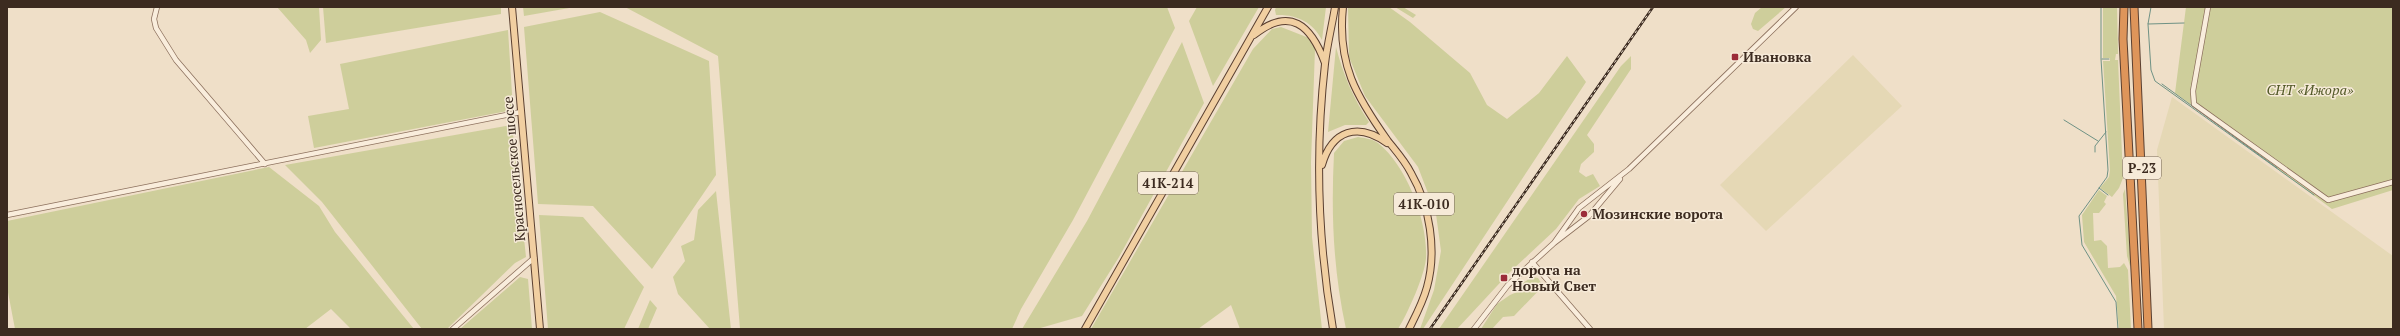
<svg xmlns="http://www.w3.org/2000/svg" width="2400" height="336" viewBox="0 0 2400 336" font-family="'PT Serif',serif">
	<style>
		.farmland { fill: #e5d8b5 }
		.green { fill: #cece9b }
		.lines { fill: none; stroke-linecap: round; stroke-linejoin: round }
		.stream { stroke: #6f9285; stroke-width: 1 }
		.minor-casing { stroke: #8c705d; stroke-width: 6 }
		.major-casing { stroke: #5a3f30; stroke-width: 8 }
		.highway-casing { stroke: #5a3f30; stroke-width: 9 }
		.minor { stroke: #f9eddc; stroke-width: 4.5 }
		.major { stroke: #f1cfa1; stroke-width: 6 }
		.highway { stroke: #de955a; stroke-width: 7 }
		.rail-casing { stroke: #3c2b20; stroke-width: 2.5 }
		.rail { stroke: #f6ead8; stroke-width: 1; stroke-dasharray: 3; stroke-linecap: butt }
		.poi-dot { fill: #9b2c39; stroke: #f6ead8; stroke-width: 1.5 }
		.labels { text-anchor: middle; stroke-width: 3; stroke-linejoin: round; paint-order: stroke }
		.shield { fill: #f6ead8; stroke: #746457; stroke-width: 1 }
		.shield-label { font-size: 13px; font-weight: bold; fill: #3c2b20 }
		.poi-label { font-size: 14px; font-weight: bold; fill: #3c2b20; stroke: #f6ead8; text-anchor: start }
		.park-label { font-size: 14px; font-style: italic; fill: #525927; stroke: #f6ead8 }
		.street-label { font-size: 14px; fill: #3c2b20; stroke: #f6ead8 }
	</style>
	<rect width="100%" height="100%" fill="#efdfc8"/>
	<path class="farmland" d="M1853,55L1902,106L1766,231L1720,185Z
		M2172,97L2393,256V329H2164L2157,150Z"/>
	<path class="green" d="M277,7H319L321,40L310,53L306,40Z
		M323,7H501V14L326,43Z
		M523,7H575L524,16Z
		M625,7H1167L1175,28L1073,220L1021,309L1012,329H740L718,56Z
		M1197,7H1259L1213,86L1189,21Z
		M1276,7H1326L1322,40C1313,22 1296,14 1276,15L1275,10Z
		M1348,7H1389L1410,22L1470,73L1487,105L1507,119L1539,93L1567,56L1586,82L1423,329H1420L1434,290L1441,251L1436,214L1418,167L1365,96L1349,57Z
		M1395,7H1403L1416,15L1413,18Z
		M1762,7H1786L1758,31L1753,29L1751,24L1755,13Z
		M2103,7H2117L2118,54H2116L2115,60H2118L2123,178L2119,188L2112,197L2100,188L2109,177L2110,170L2103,61H2110V58H2103Z
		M2186,7H2393V190L2332,209L2175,93Z
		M600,12L709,61L716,175L652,269L593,206L538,204L524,27Z
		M1281,27L1309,38L1315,49L1311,162L1312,237L1322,329H1240L1231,305L1198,329H1091L1253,49L1272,29Z
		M508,30L513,110L314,148L308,116L349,109L340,64Z
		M1182,42L1204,103L1119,257L1082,316L1037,329H1022L1087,221Z
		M1336,47C1343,74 1353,98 1369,122L1366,125H1345L1328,132Z
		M1631,56V69L1587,135L1594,144V152L1581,164L1579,172L1586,177L1593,174L1600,186L1579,199L1556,229L1510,272L1457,329H1439L1621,66Z
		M512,125L526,257L515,263L447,329H422L322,202L285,165Z
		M1358,137C1364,138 1373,139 1378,143C1407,166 1428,222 1426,258C1425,275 1407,315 1398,329H1346C1333,269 1331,213 1334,153L1344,141Z
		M269,167L319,206L335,232L414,329H351L331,309L305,329H15L7,287V221Z
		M2125,189L2131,265L2130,266L2127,256L2123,194Z
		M2099,190L2107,196L2104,202L2106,204L2099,213H2093L2094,241L2101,240L2107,246L2108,268L2120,267L2124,263L2128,270L2131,329H2119L2116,296L2084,242L2082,215Z
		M716,191L731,329H710L678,294L673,277L685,261L681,246L694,240L698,210Z
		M539,215L583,217L644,287L624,329H548Z
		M520,277L528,279L532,329H460Z
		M1532,277L1538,278L1543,286L1514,316L1503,317L1492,329H1481L1497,304L1510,295L1522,290L1523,283Z
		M650,300L657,308L648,329H638Z"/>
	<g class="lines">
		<path class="stream" d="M2101,7V59L2108,170L2107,177L2079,216L2082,245L2116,302L2118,329
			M2151,7L2148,24L2184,23
			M2148,24L2151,70L2155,81L2314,195
			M2102,59H2109
			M2162,84L2277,168
			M2064,120L2098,141
			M2095,152V146L2106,132
			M2099,188L2108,195"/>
		<g class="minor-casing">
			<path id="minor" d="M157,7L154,19L156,28L176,60L265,164
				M2208,7L2193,91L2194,104L2328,200L2393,182
				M7,215L521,112
				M1554,243L1579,208L1629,169L1796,7
				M1532,262L1590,329
				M453,329L534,258
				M1474,329L1508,285L1554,243L1589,216L1620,179"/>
		</g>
		<g class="major-casing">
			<path id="major" d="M512,7L540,329
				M1343,7C1337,64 1356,96 1388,141C1396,151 1405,161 1411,173C1430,206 1437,251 1427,287C1423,302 1416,315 1409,329
				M1254,35C1290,6 1311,25 1325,63
				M1322,165C1332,130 1358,122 1387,143
				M1085,329L1268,7
				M1333,329C1318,242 1315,152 1325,64C1327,45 1332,26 1335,7"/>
		</g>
		<g class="highway-casing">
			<path id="highway" d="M2124,7L2123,39L2138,329
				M2134,7L2148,329"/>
		</g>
		<use href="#minor" class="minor"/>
		<use href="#major" class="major"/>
		<use href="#highway" class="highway"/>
		<g class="rail-casing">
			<path id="rail" d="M1430,329L1653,7"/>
		</g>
		<use href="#rail" class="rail"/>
	</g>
	<g class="poi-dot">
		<rect x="1731" y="53" width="8" height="8" rx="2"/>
		<circle cx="1584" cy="214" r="4"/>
		<rect x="1500" y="274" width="8" height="8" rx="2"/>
	</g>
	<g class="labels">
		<g class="shield">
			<rect x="2123" y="157" width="38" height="22" rx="3"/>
			<rect x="1138" y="172" width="60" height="22" rx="3"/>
			<rect x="1394" y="193" width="60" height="22" rx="3"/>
		</g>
		<g class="shield-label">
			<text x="2142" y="173">Р-23</text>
			<text x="1168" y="188">41К-214</text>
			<text x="1424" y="209">41К-010</text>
		</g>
		<g class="poi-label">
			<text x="1743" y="62">Ивановка</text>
			<text x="1592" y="219">Мозинские ворота</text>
			<text x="1512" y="275">дорога на<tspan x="1512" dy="16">Новый Свет</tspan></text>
		</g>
		<g class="park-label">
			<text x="2310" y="95">СНТ «Ижора»</text>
		</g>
		<g class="street-label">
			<text transform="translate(514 169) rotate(-95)" y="5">Красносельское шоссе</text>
		</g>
	</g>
	<rect width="2400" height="336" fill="none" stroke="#3c2b20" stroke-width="16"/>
</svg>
